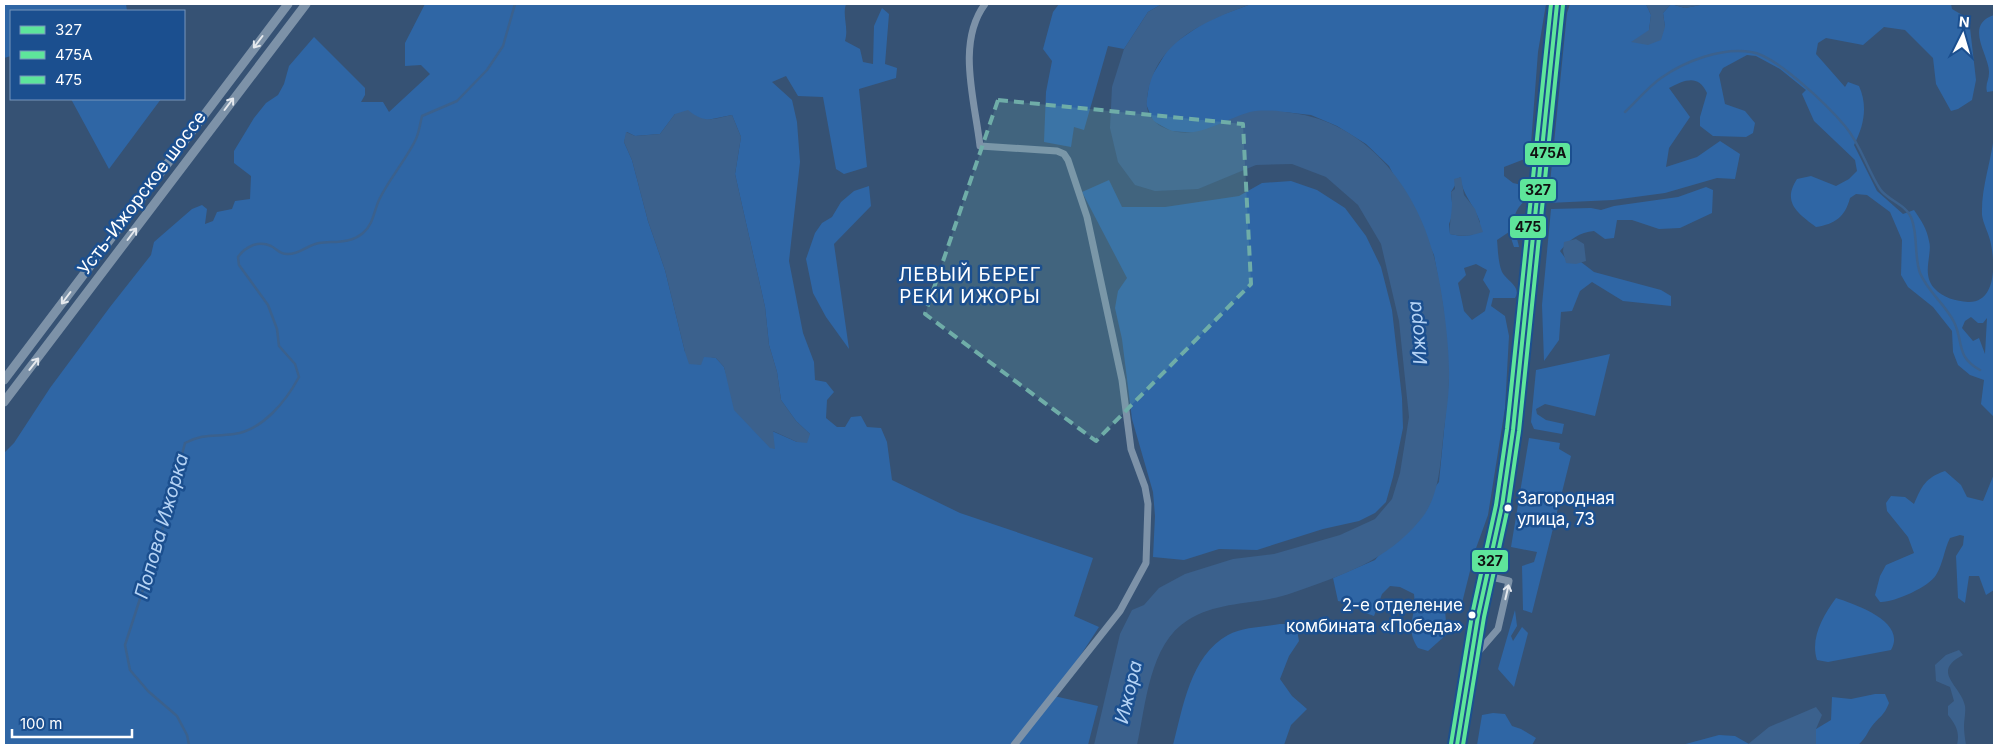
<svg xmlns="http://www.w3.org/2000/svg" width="1998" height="749" viewBox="0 0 1998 749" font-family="Inter,sans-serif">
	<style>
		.green { fill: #2f66a5; fill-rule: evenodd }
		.water { fill: #3b618d }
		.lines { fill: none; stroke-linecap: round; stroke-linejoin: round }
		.stream { stroke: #3b618d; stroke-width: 2.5 }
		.minor { stroke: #7d92a8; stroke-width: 7 }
		.tertiary { stroke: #7d92a8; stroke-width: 9 }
		.secondary { stroke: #798da4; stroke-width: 10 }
		.bus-1-casing { stroke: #1b4f8f; stroke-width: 8 }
		.bus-2-casing { stroke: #1b4f8f; stroke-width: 8 }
		.bus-3-casing { stroke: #1b4f8f; stroke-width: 8 }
		.bus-1 { stroke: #5ee59b; stroke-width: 4 }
		.bus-2 { stroke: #5ee59b; stroke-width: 4 }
		.bus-3 { stroke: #5ee59b; stroke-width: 4 }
		.oneway { stroke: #e5e9ee }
		.marked { fill: #6fada8; fill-opacity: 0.2; stroke: #6fada8; stroke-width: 4; stroke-dasharray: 10 6; stroke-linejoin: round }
		.bus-dot { fill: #fff; stroke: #1b4f8f; stroke-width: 2 }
		.labels { text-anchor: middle; stroke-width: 5; stroke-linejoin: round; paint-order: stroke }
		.bus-label { font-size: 17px; fill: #fff; stroke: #1b4f8f; text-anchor: start }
		.street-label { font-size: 18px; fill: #fff; stroke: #1b4f8f }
		.neighbourhood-label { font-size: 19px; letter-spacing: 1px; fill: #fff; stroke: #1b4f8f }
		.water-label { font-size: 19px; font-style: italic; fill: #b5d3f5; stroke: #1b4f8f }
		.line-badge { stroke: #1b4f8f; stroke-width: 2 }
		.pale-badge-label { font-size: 14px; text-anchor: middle; font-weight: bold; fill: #111 }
	</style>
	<rect width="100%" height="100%" fill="#365274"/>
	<path class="green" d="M4,4H126L127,11H11V56L4,58Z
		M425,4H846C842,16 849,28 845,41L860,49L863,62L873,64L874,26L882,8L889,14L885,64L897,68L896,78L859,89L867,167L844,174L836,169L823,97L798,96L786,76L772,82L792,100L797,122L800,162L789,261L803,333L814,362L815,380L826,382L834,392L827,400L826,418L837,427H845L851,417L861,416L867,427L881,428L887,442L892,480L960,513L1093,558L1074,616L1099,627L1054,696L1098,706L1088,745H4V453L14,443L50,388L110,307L151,255L154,242L192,209L202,205L207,209L205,224L213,221L217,212L232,209L235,201L250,199L251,176L234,163V151L254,118L266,103L278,95L284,84L289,66L314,37L365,88V95L361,102H383L389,112L430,74L421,65L405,66V43ZM675,114L707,120L732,115L741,137L735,174L765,307L769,345L777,372L781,400L796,421L810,434L797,442L772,431L730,386L724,367L716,358L685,352L665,270L648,221L632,160L624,142L627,132L635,136L660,134Z
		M1059,4H1162L1148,12L1124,49L1108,46L1084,130L1074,127L1071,147L1044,142L1046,92L1052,61L1043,49L1053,12Z
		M1251,4H1546L1538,52L1530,157L1504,167V176L1513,183L1526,186C1527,205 1520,201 1515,215C1511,226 1517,236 1519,247H1514L1509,232L1497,240C1498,250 1498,262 1502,272C1507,281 1522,287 1515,298H1493L1491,306L1505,316L1509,336L1505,408L1488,515L1475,551L1462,603L1445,610L1447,634L1428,651L1418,648C1404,627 1417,616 1414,594L1400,587L1390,586L1382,594L1374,616L1363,612L1353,604L1338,601L1333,578L1375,560L1439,482L1449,378L1443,306L1434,255L1389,166L1366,144L1337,126L1311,115L1284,112H1253L1197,133L1171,131L1153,121L1146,104L1150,79L1170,46L1208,20ZM1460,177C1462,194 1474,205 1480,222L1472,235L1461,236L1450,234L1449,224L1453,213L1451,192ZM1476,264L1487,270L1483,280L1490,291L1485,311L1472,320L1464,311L1458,283L1466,275L1464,268Z
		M1570,4H1646L1651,15L1649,30L1665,27L1663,13L1671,4L1685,8L1705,4H1951L1952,9L1969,19L1976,80L1972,100L1958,109L1951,111L1936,84L1933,58L1905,30L1884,27L1863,45L1826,38L1818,43L1816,54L1845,87L1848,82L1859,86C1868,106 1864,126 1854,145L1877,191L1903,214L1914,210C1921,220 1927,229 1929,241C1933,253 1921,274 1934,288C1943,298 1956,301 1968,302C1998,303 1995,259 1990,240C1988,232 1983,223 1982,215C1981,188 1991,162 1994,136V417L1981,404L1984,380L1970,375L1958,365L1953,352L1952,331L1933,307L1908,287L1901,275L1902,240L1890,212L1867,195L1856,194L1850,198C1845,217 1835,224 1816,227C1797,213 1782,202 1797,179L1811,176L1836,186L1849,179L1857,171L1855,160L1814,121L1802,94L1806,90L1780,69L1756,56L1747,55L1723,68L1719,75L1725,104L1745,111L1755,123L1753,133L1746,137L1713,136L1700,126V117L1707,93C1698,74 1685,80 1669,88L1690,117L1669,148L1666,167L1697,157L1720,141L1740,154L1735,179L1717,178L1665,193L1613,200L1548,203L1567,13ZM1971,317L1978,323H1983L1987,318L1985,354L1979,338L1973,341L1962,328L1965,321Z
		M1994,15V91L1987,92C1985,84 1989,80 1989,73C1990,56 1963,25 1994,15Z
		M71,99H161L109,169Z
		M1109,180L1122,207H1165L1239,196L1262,183L1291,181L1317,190L1345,208L1366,236L1381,267L1392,310L1402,398L1403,428L1393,477L1386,502L1375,513L1359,521L1323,529L1257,550L1219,549L1184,560L1153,557L1155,516L1153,492L1132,419L1122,339L1115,308L1118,291L1127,278L1082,192Z
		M869,186L871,206L834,244L849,349L826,317L813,293L806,259L815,233L822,223L832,217L841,202L854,191Z
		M1706,187L1713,190L1712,213L1680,228L1659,229L1632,220H1617L1614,238L1605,239L1594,231C1580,232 1569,240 1560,251L1566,259L1581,262L1594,272L1661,290L1671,296V306L1623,301L1592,282L1580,291L1572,311L1561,312L1559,340L1544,361L1542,305L1551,209L1591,208L1601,210L1614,206L1678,197Z
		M1610,354L1595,416L1545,404L1536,409L1537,414L1546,420L1564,424L1562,434L1534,429L1531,422L1536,370Z
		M1529,438L1560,443L1559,449L1571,456L1532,613L1523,610L1522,566L1534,562L1537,552L1511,547Z
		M1945,471L1961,485L1967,497L1983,501L1994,474V590L1986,595L1979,576H1969L1965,603L1958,598L1956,556L1963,545L1964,536L1960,535L1950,538C1944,550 1943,564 1936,575C1929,587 1893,603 1880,602L1875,595L1880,576L1886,565L1914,553L1908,537L1887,511L1886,503L1891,496L1905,497L1914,504C1922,486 1925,478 1945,471Z
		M1836,598C1857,605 1907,622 1891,650L1828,662L1817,660C1810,638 1823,616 1836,598Z
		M1515,610L1517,626L1511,636L1513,641L1522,627L1528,633L1514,687L1498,669Z
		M1280,624H1296L1299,641L1289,656L1280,679L1292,696L1307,709L1291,725L1284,745H1173C1183,708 1190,656 1228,635C1242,627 1264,627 1280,624Z
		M1875,694H1885L1889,703C1884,716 1880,716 1872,726C1866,734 1867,737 1858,745H1816V729L1831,720L1832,697L1851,699Z
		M1493,713L1505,714L1512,726L1521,729L1536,738L1532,745H1477L1482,715Z
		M1719,735L1735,736L1749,744L1682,745Z"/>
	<path class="water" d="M1162,4H1251C1203,22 1153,42 1147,100C1145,115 1156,126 1170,130C1198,140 1224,119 1250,112C1263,109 1280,111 1292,113C1365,122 1415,186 1433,253C1442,286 1450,345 1449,379C1449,399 1445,419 1443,439C1440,466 1439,497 1421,519C1386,562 1342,575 1292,593C1259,605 1219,600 1188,620C1149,644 1146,705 1137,745H1094L1120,634L1132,610L1144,605L1159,588L1185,574L1233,559L1274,554L1340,535L1375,519L1392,499L1400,473L1409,417L1399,321L1381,244L1358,205L1326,177L1292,164L1256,165L1198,189L1155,191L1135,185L1118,162L1110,128L1112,87L1124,49L1148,12Z
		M1646,4H1705L1685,8L1671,4L1663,13L1665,27L1661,40L1648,45L1631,42L1649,30L1651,15Z
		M688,110C705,124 712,119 732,115L741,137L735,174L765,307L769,345L777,372L781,400L796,421L810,434L807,443L797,442L773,431L775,449L770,448L734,410L724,367L716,358L704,357L701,365L689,364L685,352L665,270L648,221L632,160L624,142L626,132L635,136L660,134L675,114Z
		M1461,177L1464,195L1475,209L1483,232C1471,236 1462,237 1450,234C1449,218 1454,210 1451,192L1455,189L1454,179Z
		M1576,239L1584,244L1586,261L1576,264L1566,263L1563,251L1564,242Z
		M1959,650L1963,655C1930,672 1961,685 1965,706C1966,712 1964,720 1964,726C1964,732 1965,739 1966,745H1957C1960,732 1956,725 1948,715V706L1954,701L1950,687L1936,681L1935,665L1946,655Z
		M1816,707L1822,715L1816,729V745H1747L1769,727Z"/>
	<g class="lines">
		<path class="stream" d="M1625,112C1637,101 1648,87 1661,78C1685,61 1722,47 1751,52C1776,55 1828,106 1845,126C1861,145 1867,169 1880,189C1888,201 1907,204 1912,220C1918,237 1914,256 1920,273C1928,292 1945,304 1954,322C1964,342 1955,356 1980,370
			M189,745L187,735L177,716L148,691L130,670L125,645L162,531L185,443C205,433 213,437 234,434C263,430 286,401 299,377L295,364L279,346L277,329L268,305L239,265L238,257C245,247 258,240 271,246C277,249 279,254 287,254C299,255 307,245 319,243C334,241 350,244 363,233C373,225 374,211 379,200C389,179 405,161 415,141C419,134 420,124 422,116L457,101L487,70L503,46L515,4"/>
		<path class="minor" d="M985,4C956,43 975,101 980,146L1057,151L1064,154L1068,160L1087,217L1122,380L1131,449L1145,487L1148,504L1146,563L1120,611L1014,745
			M1472,659L1498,629L1509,581L1487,576"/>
		<path class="tertiary" d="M4,380L288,4
			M4,402L306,4"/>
		<path class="secondary" d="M1457,745L1478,616L1502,506L1513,430L1557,4"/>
		<g class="bus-1-casing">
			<path id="bus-1" d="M1457,745L1478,616L1502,506L1513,430L1557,4"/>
		</g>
		<g class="bus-2-casing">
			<path id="bus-2" d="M1463,745L1484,617L1508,507L1519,431L1563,5"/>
		</g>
		<g class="bus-3-casing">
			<path id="bus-3" d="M1451,744L1472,615L1496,505L1507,429L1551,4"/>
		</g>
		<use href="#bus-1" class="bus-1"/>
		<use href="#bus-2" class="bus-2"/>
		<use href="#bus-3" class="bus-3"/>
	</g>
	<defs><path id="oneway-shaft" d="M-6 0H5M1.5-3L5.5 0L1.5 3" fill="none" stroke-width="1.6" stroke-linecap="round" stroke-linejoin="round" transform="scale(1.25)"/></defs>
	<g class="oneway">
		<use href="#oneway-shaft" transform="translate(258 42) rotate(127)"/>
		<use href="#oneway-shaft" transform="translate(229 104) rotate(-53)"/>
		<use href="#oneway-shaft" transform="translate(132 234) rotate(-53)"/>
		<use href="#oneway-shaft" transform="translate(66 298) rotate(127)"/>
		<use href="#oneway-shaft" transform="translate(34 364) rotate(-52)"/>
		<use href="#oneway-shaft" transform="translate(1507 592) rotate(-77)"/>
	</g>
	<path class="marked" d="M998,100L1243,124L1251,284L1096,441L925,314Z"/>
	<g class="bus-dot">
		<circle cx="1508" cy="508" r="4.5"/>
		<circle cx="1472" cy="615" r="4.5"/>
	</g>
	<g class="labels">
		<g class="bus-label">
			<text x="1517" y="504">Загородная<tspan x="1517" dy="21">улица, 73</tspan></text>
			<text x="1463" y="611" text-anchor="end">2-е отделение<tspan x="1463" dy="21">комбината «Победа»</tspan></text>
		</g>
		<g class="street-label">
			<text transform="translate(142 193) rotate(-53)" y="6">Усть-Ижорское шоссе</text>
		</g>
		<g class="neighbourhood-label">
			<text x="970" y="281">ЛЕВЫЙ БЕРЕГ<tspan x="970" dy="22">РЕКИ ИЖОРЫ</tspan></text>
		</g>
		<g class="water-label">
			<text transform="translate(1417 333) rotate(-96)" y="7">Ижора</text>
			<text transform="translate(161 526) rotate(-74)" y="7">Попова Ижорка</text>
			<text transform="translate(1128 692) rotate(-77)" y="7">Ижора</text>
		</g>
	</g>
	<g class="line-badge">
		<rect x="1524" y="142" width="47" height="24" rx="5" fill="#5ee59b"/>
		<rect x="1519" y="178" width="38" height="24" rx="5" fill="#5ee59b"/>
		<rect x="1509" y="215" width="38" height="24" rx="5" fill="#5ee59b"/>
		<rect x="1471" y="549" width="38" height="24" rx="5" fill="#5ee59b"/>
	</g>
	<g class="pale-badge-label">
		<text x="1548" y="158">475А</text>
		<text x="1538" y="195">327</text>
		<text x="1528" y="232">475</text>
		<text x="1490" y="566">327</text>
	</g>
	<rect width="1998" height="749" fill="none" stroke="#ffffff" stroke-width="10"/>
	<rect x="10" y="10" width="175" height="90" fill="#1b4f8f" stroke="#7695bc"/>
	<rect x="20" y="26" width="25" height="8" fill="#5ee59b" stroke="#7695bc"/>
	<text x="55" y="35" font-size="15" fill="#ffffff">327</text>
	<rect x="20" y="51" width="25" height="8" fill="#5ee59b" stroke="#7695bc"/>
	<text x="55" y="60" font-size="15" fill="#ffffff">475А</text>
	<rect x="20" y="76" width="25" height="8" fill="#5ee59b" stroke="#7695bc"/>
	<text x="55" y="85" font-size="15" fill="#ffffff">475</text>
	<g transform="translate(1963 35) rotate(5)" stroke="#1b4f8f" stroke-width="4" paint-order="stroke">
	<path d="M0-4L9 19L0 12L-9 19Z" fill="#ffffff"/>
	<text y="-8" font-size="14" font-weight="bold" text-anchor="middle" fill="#ffffff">N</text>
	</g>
	<path d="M12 729v8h120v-8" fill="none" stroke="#ffffff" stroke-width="2.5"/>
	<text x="20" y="729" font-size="15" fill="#ffffff" stroke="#1b4f8f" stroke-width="4" paint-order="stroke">100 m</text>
</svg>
